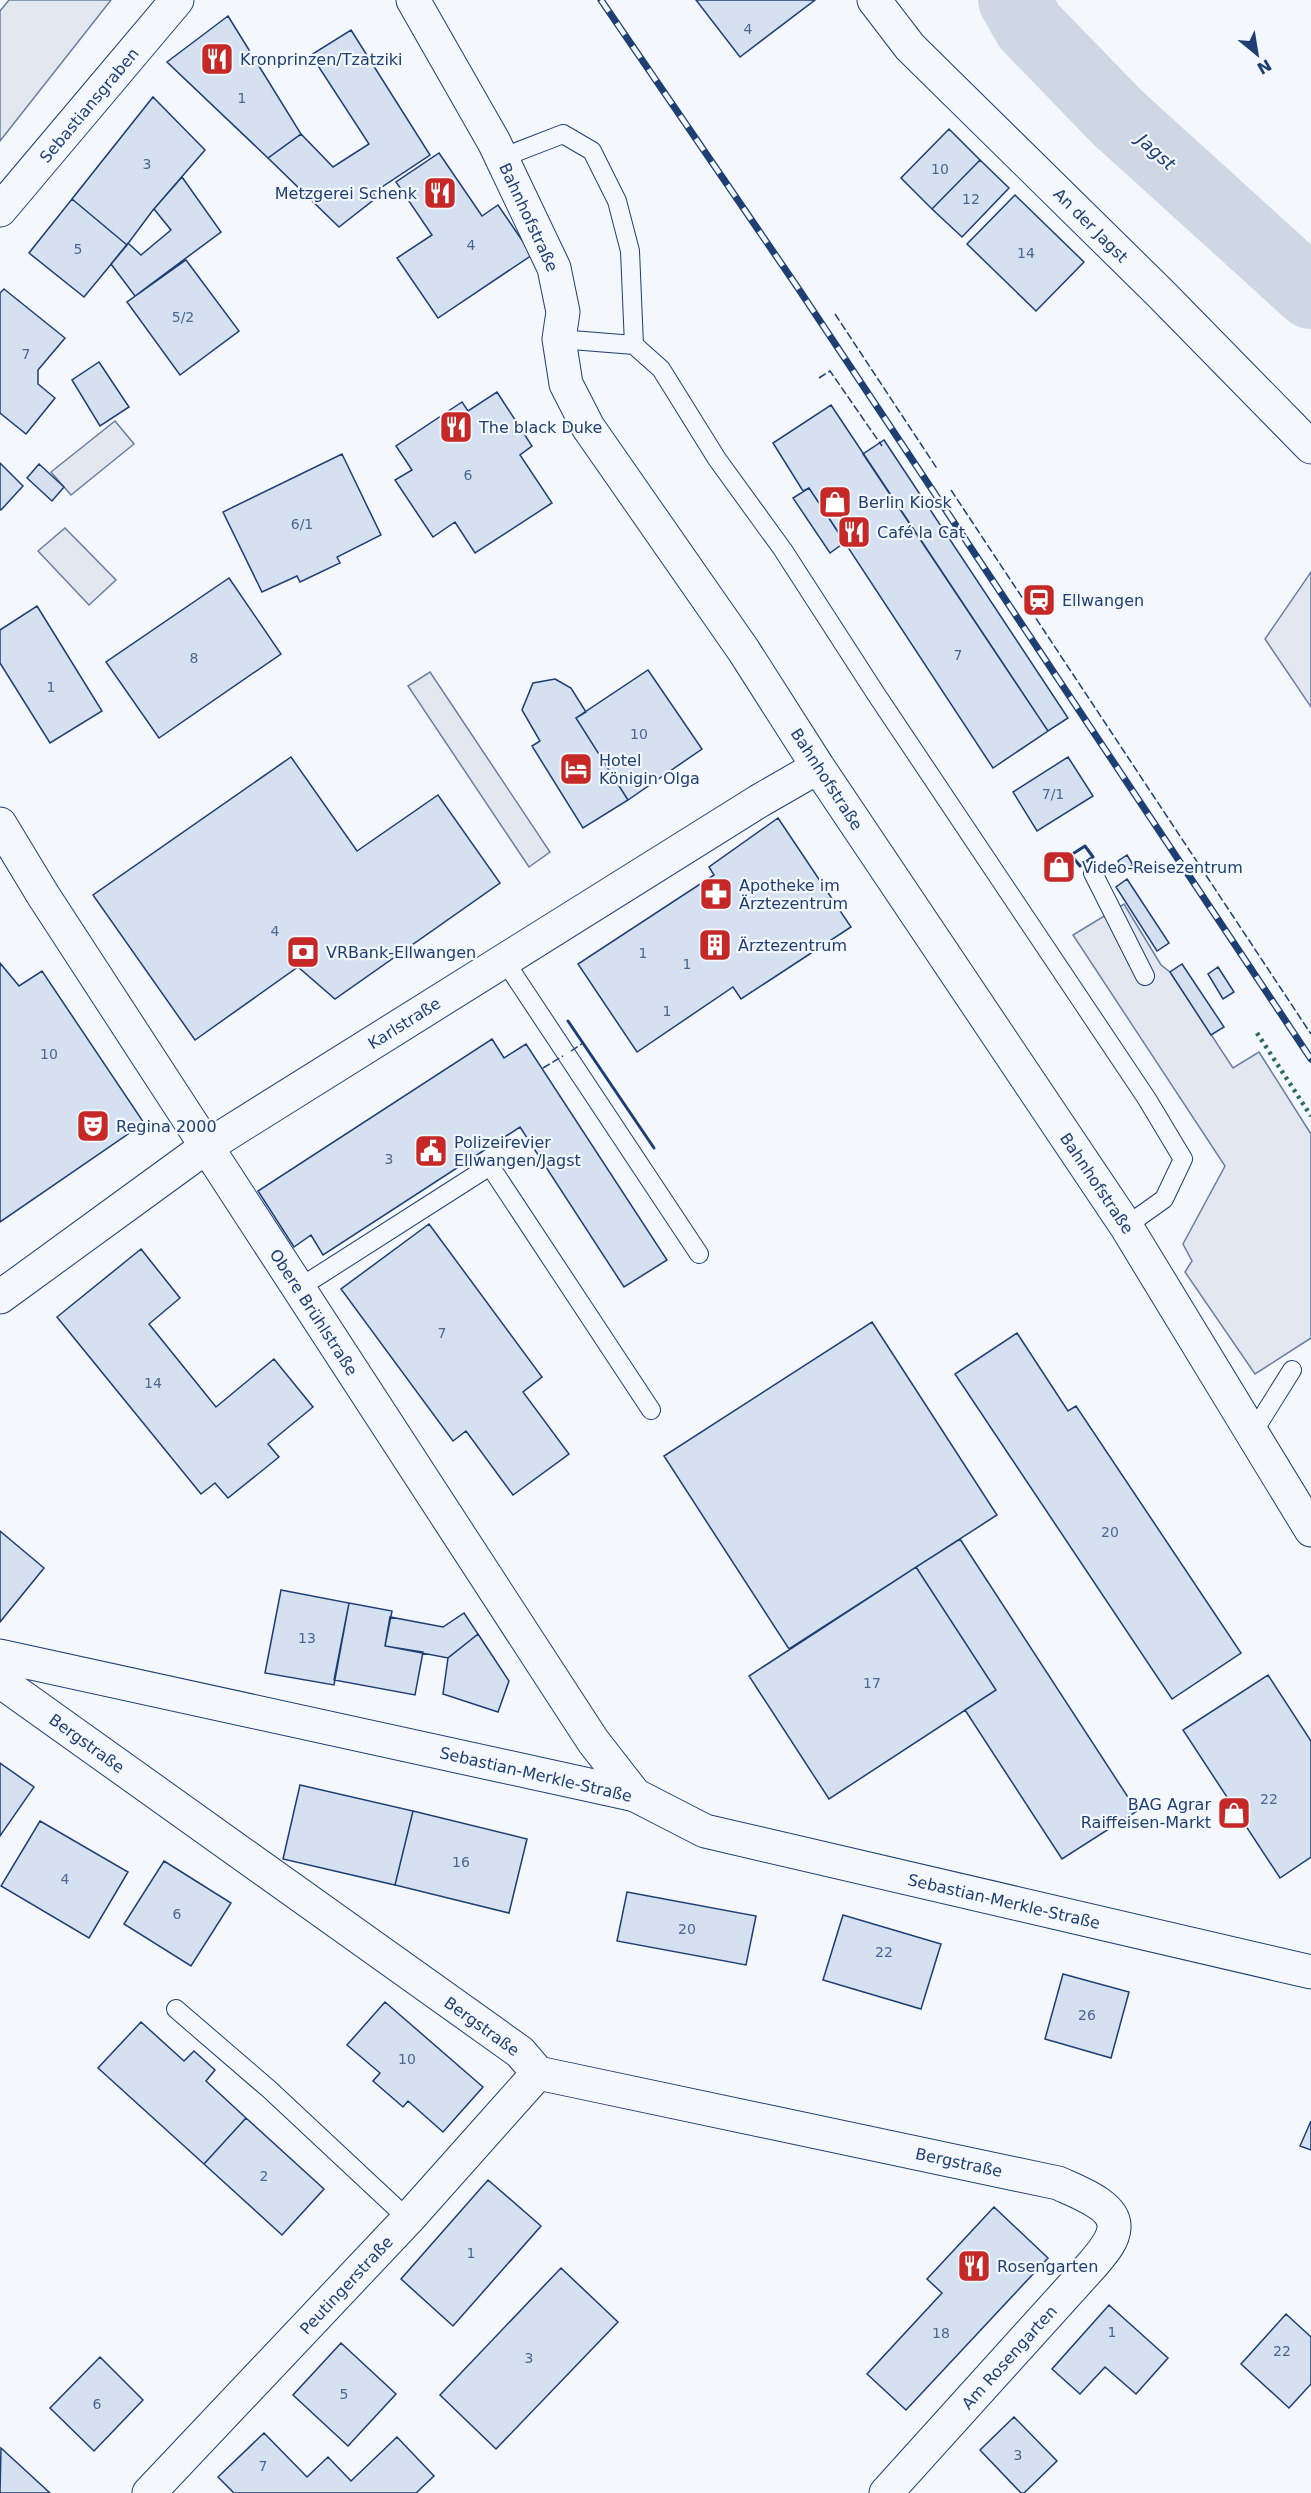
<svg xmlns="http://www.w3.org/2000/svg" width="1311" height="2493" viewBox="0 0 1311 2493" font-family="'DejaVu Sans',sans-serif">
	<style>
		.parking { fill: #e3e8f0; stroke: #687fa3; stroke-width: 1.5 }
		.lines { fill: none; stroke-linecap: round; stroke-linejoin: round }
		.river { stroke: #cfd7e4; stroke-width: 72 }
		.building { fill: #d5e0f0; stroke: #1d3f73; stroke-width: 1.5 }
		.lane-casing { stroke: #1d3f73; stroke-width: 20 }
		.street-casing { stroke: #1d3f73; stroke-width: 35 }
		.secondary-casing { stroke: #1d3f73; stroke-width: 35 }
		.lane { stroke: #f4f7fb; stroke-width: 18 }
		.street { stroke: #f4f7fb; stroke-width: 33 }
		.secondary { stroke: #f4f7fb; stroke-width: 33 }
		.rail-casing { stroke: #1d3f73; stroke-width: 7 }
		.rail { stroke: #f4f7fb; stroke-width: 4.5; stroke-dasharray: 14; stroke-linecap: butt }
		.hedge { stroke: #2c6c60; stroke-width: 4.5; stroke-dasharray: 3 4.5; stroke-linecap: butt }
		.fence { stroke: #1d3f73; stroke-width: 1.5; stroke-dasharray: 8 3; stroke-linecap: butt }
		.wall { stroke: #1d3f73; stroke-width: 3 }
		.labels { text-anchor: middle; stroke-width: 4.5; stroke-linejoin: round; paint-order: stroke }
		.number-label { font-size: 14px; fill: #4b6792 }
		.poi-label { font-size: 16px; fill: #1d3f73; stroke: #f4f7fb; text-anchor: start }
		.street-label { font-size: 16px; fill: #1d3f73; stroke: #f4f7fb }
		.water-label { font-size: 18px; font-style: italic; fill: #1d3f73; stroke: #f4f7fb }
	</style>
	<rect width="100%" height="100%" fill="#f4f7fb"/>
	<path class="parking" d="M9,0H111L0,141V11Z
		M115,421L134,444L71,495L51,472Z
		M65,528L116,580L89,605L38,551Z
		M1311,572V707L1265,639Z
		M430,672L550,852L529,867L408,686Z
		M1124,904L1161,965L1170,972L1233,1068L1259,1052L1311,1134V1338L1255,1374L1185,1272L1192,1261L1183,1244L1225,1166L1073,935Z"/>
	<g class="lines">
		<path class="river" d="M1014,0L1029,26L1117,117L1311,293"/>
	</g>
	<path class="building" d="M696,0H815L740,57Z
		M228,16L301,134L268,158L167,62Z
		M351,30L430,155L373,193L376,198L339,227L268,158L301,134L333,167L369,144L311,55Z
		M153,97L205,150L153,210L127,245L72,199Z
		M949,129L980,160L932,209L901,178Z
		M439,153L482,216L498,205L532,255L438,318L397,258L432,235L396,182Z
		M980,160L1009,188L962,237L932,209Z
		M182,177L221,232L135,296L111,264L128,243L141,255L171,230L154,209Z
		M1015,195L1084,262L1036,311L967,244Z
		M72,199L127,245L84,297L29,253Z
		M186,260L239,331L180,375L127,302Z
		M4,289L65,338L38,370V384L55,398L26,434L0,413V293Z
		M99,362L129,407L100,426L72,380Z
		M497,392L532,446L520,455L552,503L475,553L455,522L433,537L395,480L412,470L396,446L462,402L468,411Z
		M831,405L1048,731L993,768L809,488L803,491L773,443Z
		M884,440L1068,718L1048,731L863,454Z
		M342,454L381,535L337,557L340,563L300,582L297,576L262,592L223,512Z
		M0,463L23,486L1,510L0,509Z
		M39,464L64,487L52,501L27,478Z
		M809,488L845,542L830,553L793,498Z
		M229,578L281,654L159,738L106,662Z
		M37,606L102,711L50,743L0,663V630Z
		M648,670L702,749L628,800L576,718Z
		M555,679L571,688L586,712L576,718L628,800L583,828L532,746L540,741L522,710L533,683Z
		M291,757L357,851L438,795L500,883L335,999L298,967L195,1040L93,895Z
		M1068,757L1093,796L1037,831L1013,792Z
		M778,818L851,927L741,999L733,987L637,1052L578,964L714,875L709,867Z
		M1127,855L1133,865L1124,870L1118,861Z
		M1061,859L1067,869L1058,874L1052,864Z
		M1127,879L1169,943L1157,951L1116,887Z
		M0,963L19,986L42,971L144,1123L0,1222Z
		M1182,964L1224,1027L1211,1035L1170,972Z
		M1218,967L1234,992L1223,999L1208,974Z
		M492,1039L504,1058L526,1044L667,1260L624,1287L520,1127L323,1255L311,1235L294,1247L258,1191Z
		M429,1224L542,1377L523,1392L569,1454L513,1495L466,1431L453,1441L341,1289Z
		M141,1249L180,1298L149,1324L216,1407L274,1359L313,1407L268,1444L279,1457L228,1498L215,1483L201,1494L57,1317Z
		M872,1322L997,1515L789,1649L664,1456Z
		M1017,1333L1068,1411L1076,1406L1241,1653L1172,1699L955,1374Z
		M0,1531L44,1568L0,1622Z
		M960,1539L1137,1811L1062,1859L965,1710L996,1690L916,1567Z
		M916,1567L996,1690L829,1799L749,1676Z
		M281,1590L349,1603L334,1685L265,1673Z
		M349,1603L392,1611L385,1646L423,1652L415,1695L334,1680Z
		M464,1613L478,1634L448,1658L385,1646L390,1617L443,1627Z
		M478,1634L509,1681L498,1712L443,1694L448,1658Z
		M1268,1675L1311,1741V1857L1280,1878L1183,1730Z
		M0,1763L34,1787L0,1836Z
		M300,1785L413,1811L395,1885L283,1859Z
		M413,1811L527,1839L509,1913L395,1885Z
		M40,1821L128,1872L89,1938L1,1886Z
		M164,1861L231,1903L191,1966L124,1924Z
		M627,1892L756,1916L746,1965L617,1941Z
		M843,1915L941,1944L921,2009L823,1980Z
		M1063,1974L1129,1992L1111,2058L1045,2039Z
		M385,2002L483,2087L443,2132L408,2101L403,2107L373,2081L380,2073L347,2045Z
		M141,2022L184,2061L194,2051L215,2070L206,2081L246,2118L204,2164L98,2068Z
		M246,2118L324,2189L282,2235L204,2164Z
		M1311,2121V2150L1300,2146Z
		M488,2180L541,2226L453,2326L401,2279Z
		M994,2207L1048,2258L906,2410L867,2374L942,2293L927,2279Z
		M561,2268L618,2322L496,2449L440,2395Z
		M1109,2305L1168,2358L1136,2394L1105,2367L1080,2394L1052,2369Z
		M1286,2314L1311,2337V2384L1289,2408L1241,2364Z
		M341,2343L396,2394L348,2446L293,2395Z
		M100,2357L143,2400L94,2451L50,2408Z
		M1014,2417L1057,2461L1024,2493H1021L980,2450Z
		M264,2433L307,2477L328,2457L351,2481L397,2437L434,2476L416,2493H234L218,2477Z
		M1,2448L50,2493H0Z"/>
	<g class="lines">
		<g class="lane-casing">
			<path id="lane" d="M501,158L563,134L592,151L617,201L630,251L634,345
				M559,339L634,345L661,369L717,459L783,550L876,694L1147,1099L1183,1159L1164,1199L1126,1226
				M1093,873L1145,976
				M504,960L699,1254
				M299,1288L490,1166L651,1410
				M1252,1434L1292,1370
				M176,2009L270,2090L408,2219"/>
		</g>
		<g class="street-casing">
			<path id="street" d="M413,0L494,142L554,268L563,312L559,339L566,384L588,427L744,651L818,767L1126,1226L1311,1530
				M874,0L910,47L1161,294L1311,447
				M0,210L177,0
				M0,1297L206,1147L759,801L818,767
				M0,1656L635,1795
				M0,1681L520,2052L538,2073L1058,2183C1075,2191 1116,2205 1114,2228C1113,2242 1101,2254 1093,2264L886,2493
				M149,2493L408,2219L538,2073"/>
		</g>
		<g class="secondary-casing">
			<path id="secondary" d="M0,824L43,895L593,1741L635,1795L705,1831L1311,1972"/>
		</g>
		<use href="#lane" class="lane"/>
		<use href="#street" class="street"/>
		<use href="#secondary" class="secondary"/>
		<g class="rail-casing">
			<path id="rail" d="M601,0L798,288L1311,1059"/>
		</g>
		<use href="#rail" class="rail"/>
		<path class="hedge" d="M1257,1033L1311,1116"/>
		<path class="fence" d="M835,314L938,470
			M819,378L830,371L882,446
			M951,490L1311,1034
			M571,1051L583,1043
			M543,1068L563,1056"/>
		<path class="wall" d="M1085,846L1093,857L1080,866L1071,855Z
			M568,1021L654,1148"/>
	</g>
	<defs>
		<g id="restaurant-square" transform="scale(1.725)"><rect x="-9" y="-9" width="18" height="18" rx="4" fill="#c62828" stroke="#f4f7fb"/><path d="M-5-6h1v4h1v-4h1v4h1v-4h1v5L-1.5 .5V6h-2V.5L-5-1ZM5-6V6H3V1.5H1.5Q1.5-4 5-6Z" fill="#fff"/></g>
		<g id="shop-square" transform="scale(1.725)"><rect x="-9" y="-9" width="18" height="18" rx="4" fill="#c62828" stroke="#f4f7fb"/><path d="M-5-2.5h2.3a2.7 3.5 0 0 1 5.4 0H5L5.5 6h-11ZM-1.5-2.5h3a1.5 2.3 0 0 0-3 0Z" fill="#fff"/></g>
		<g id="station-square" transform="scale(1.725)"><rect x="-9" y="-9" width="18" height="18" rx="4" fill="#c62828" stroke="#f4f7fb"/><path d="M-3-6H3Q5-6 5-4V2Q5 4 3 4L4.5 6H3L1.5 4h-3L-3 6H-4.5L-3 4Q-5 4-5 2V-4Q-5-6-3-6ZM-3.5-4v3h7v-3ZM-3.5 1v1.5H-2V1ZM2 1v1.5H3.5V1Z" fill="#fff"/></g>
		<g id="hotel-square" transform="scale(1.725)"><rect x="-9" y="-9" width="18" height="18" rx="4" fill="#c62828" stroke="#f4f7fb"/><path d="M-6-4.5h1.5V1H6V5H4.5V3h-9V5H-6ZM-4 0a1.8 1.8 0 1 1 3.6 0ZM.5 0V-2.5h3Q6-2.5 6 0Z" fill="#fff"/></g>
		<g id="pharmacy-square" transform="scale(1.725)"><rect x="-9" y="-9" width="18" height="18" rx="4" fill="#c62828" stroke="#f4f7fb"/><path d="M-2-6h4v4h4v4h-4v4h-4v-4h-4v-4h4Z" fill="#fff"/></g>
		<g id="building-square" transform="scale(1.725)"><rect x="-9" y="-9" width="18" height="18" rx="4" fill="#c62828" stroke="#f4f7fb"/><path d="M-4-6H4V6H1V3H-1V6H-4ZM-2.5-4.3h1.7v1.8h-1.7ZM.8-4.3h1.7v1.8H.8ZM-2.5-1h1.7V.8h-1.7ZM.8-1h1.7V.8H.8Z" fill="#fff"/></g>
		<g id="bank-square" transform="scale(1.725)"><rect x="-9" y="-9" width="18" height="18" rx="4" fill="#c62828" stroke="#f4f7fb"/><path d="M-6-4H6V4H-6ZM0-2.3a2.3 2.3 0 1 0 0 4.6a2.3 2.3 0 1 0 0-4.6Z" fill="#fff"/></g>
		<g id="theatre-square" transform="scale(1.725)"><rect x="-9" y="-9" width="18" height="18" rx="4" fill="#c62828" stroke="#f4f7fb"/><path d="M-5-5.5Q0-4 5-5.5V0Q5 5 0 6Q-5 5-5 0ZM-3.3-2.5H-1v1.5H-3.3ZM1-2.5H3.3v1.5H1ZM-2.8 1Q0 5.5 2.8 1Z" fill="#fff"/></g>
		<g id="civic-square" transform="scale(1.725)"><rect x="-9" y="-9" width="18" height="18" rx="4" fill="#c62828" stroke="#f4f7fb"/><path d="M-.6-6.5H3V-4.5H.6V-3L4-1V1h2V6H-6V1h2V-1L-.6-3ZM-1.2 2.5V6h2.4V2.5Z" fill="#fff"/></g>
	</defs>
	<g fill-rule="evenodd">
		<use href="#restaurant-square" x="217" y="59"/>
		<use href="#restaurant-square" x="440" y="193"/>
		<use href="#restaurant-square" x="456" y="427"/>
		<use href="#shop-square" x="835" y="502"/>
		<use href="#restaurant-square" x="854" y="532"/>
		<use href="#station-square" x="1039" y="600"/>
		<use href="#hotel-square" x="576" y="769"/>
		<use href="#shop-square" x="1059" y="867"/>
		<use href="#pharmacy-square" x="716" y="894"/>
		<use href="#building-square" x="715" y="945"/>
		<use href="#bank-square" x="303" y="952"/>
		<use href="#theatre-square" x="93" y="1126"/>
		<use href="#civic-square" x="431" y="1151"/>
		<use href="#shop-square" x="1234" y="1813"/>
		<use href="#restaurant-square" x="974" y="2266"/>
	</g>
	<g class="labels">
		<g class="number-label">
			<text x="748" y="34">4</text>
			<text x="242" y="103">1</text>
			<text x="147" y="169">3</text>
			<text x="940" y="174">10</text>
			<text x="971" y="204">12</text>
			<text x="471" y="250">4</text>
			<text x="78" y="254">5</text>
			<text x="1026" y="258">14</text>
			<text x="183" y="322">5/2</text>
			<text x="26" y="359">7</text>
			<text x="468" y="480">6</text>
			<text x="302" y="529">6/1</text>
			<text x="958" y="660">7</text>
			<text x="194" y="663">8</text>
			<text x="51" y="692">1</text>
			<text x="639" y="739">10</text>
			<text x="1053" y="799">7/1</text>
			<text x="275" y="936">4</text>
			<text x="643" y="958">1</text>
			<text x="687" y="969">1</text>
			<text x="667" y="1016">1</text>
			<text x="49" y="1059">10</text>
			<text x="389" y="1164">3</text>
			<text x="442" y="1338">7</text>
			<text x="153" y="1388">14</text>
			<text x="1110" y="1537">20</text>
			<text x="307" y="1643">13</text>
			<text x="872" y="1688">17</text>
			<text x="1269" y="1804">22</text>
			<text x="461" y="1867">16</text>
			<text x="65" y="1884">4</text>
			<text x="177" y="1919">6</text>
			<text x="687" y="1934">20</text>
			<text x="884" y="1957">22</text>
			<text x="1087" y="2020">26</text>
			<text x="407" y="2064">10</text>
			<text x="264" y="2181">2</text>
			<text x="471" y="2258">1</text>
			<text x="1112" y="2337">1</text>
			<text x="941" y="2338">18</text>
			<text x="1282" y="2356">22</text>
			<text x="529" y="2363">3</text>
			<text x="344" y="2399">5</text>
			<text x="97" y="2409">6</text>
			<text x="1018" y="2460">3</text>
			<text x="263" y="2471">7</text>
		</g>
		<g class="poi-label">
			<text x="240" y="65">Kronprinzen/Tzatziki</text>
			<text x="417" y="199" text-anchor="end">Metzgerei Schenk</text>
			<text x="479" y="433">The black Duke</text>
			<text x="858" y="508">Berlin Kiosk</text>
			<text x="877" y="538">Café la Cat</text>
			<text x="1062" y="606">Ellwangen</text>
			<text x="599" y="766">Hotel<tspan x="599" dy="18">Königin Olga</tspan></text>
			<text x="1082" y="873">Video-Reisezentrum</text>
			<text x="739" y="891">Apotheke im<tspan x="739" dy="18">Ärztezentrum</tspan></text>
			<text x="738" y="951">Ärztezentrum</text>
			<text x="326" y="958">VRBank-Ellwangen</text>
			<text x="116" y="1132">Regina 2000</text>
			<text x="454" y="1148">Polizeirevier<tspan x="454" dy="18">Ellwangen/Jagst</tspan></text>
			<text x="1211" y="1810" text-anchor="end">BAG Agrar<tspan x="1211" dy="18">Raiffeisen-Markt</tspan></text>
			<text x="997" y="2272">Rosengarten</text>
		</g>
		<g class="street-label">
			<text transform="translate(89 105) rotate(-50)" y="6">Sebastiansgraben</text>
			<text transform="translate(529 217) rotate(65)" y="6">Bahnhofstraße</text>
			<text transform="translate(1091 225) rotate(45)" y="6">An der Jagst</text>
			<text transform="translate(827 779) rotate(57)" y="6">Bahnhofstraße</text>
			<text transform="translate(404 1023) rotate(-32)" y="6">Karlstraße</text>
			<text transform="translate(1097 1183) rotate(56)" y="6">Bahnhofstraße</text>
			<text transform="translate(314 1312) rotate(57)" y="6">Obere Brühlstraße</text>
			<text transform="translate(87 1743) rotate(36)" y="6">Bergstraße</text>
			<text transform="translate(536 1774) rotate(13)" y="6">Sebastian-Merkle-Straße</text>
			<text transform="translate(1004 1901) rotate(13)" y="6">Sebastian-Merkle-Straße</text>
			<text transform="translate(482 2026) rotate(36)" y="6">Bergstraße</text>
			<text transform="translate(959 2162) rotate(12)" y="6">Bergstraße</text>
			<text transform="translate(346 2285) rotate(-47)" y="6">Peutingerstraße</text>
			<text transform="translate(1009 2357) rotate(-48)" y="6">Am Rosengarten</text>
		</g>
		<g class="water-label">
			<text transform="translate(1156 152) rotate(42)" y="6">Jagst</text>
		</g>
	</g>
	<g transform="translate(1257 54) rotate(150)" stroke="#f4f7fb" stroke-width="4.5" paint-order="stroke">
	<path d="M0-4.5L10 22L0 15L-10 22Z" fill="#1d3f73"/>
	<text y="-9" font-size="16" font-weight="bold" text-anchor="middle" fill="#1d3f73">N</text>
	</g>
</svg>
